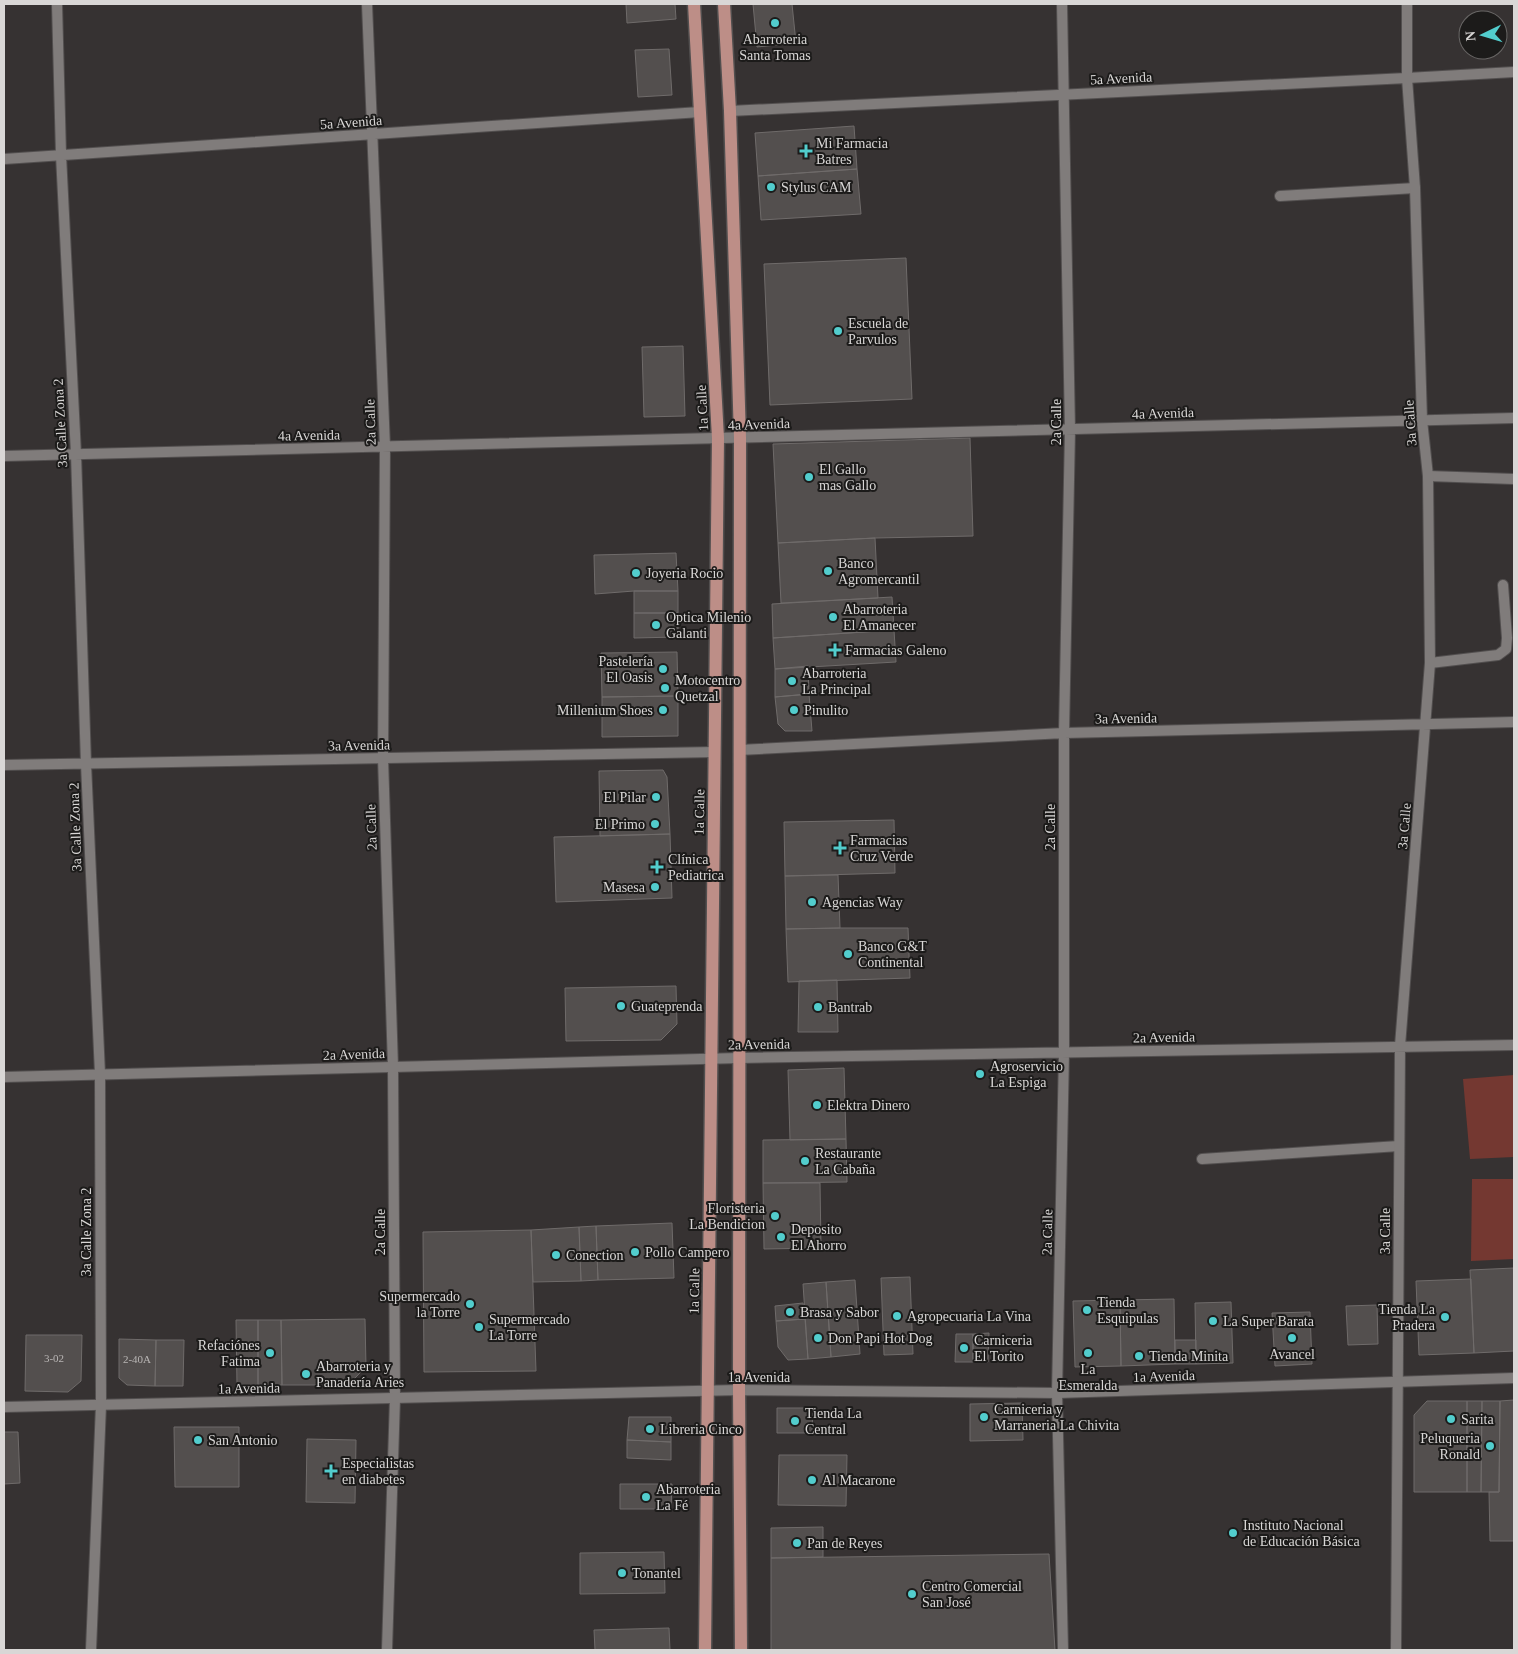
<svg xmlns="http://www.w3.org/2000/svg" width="1518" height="1654" viewBox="0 0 1518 1654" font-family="'Times New Roman',serif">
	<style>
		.green { fill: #743831 }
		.building { fill: #534f4e; stroke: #6f6b6a }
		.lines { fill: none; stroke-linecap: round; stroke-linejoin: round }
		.service-casing { stroke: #524f4f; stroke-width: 12 }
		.minor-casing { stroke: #524f4f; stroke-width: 12 }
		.tertiary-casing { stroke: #524f4f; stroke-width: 12 }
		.primary-casing { stroke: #524f4f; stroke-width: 15 }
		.service { stroke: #807c7b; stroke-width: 10 }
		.minor { stroke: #807c7b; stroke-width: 10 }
		.tertiary { stroke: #807c7b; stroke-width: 10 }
		.primary { stroke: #bd8e87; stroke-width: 12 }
		.poi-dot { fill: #52cdcd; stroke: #1c1b1a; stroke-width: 2 }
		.labels { text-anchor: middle; stroke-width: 4; stroke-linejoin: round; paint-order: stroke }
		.number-label { font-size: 11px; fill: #b8b5b4 }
		.poi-label { font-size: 14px; fill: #d9d7d6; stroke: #1c1b1a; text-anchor: start }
		.street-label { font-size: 14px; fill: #d9d7d6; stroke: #1c1b1a }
	</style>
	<rect width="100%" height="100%" fill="#363232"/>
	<path class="green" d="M1514,1075V1157L1470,1159L1463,1079Z
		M1472,1179H1514V1259L1471,1261Z"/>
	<path class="building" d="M626,4H675L676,19L627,23Z
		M753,4H792L796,43L757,47Z
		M669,49L672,95L638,97L635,50Z
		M854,126L857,169L758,176L755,133Z
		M857,169L861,214L761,220L758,176Z
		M906,258L912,399L770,405L764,264Z
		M683,346L685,416L644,417L642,347Z
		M970,438L973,536L875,538L778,543L773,444Z
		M875,538L878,598L781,603L778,543Z
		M676,553L678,591H634L595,594L594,555Z
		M634,591H678V613H634Z
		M892,597L894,630L773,638L772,604Z
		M634,613H678V637L634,638Z
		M894,630L896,662L775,669L773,638Z
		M677,652L678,696L602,697L601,653Z
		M808,666L809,694L775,697V669Z
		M809,694L812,731H785L778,724L775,697Z
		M678,696V736L602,737V697Z
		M663,770L667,777L670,834L600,836L599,771Z
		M894,820L895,873L785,876L784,822Z
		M670,834L672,898L556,902L554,837Z
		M838,875L840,928L786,929L785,876Z
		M840,928H908L910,978L788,982L786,929Z
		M837,980L838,1032H798L799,981Z
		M676,986L677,1024L661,1040L566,1041L565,988Z
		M844,1068L846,1139L790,1140L788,1070Z
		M846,1139L847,1182L763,1183V1140Z
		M763,1183H820L821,1248L764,1249Z
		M672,1223L674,1278L598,1280L596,1226Z
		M596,1226L598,1280L581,1281L579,1227Z
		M579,1227L581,1281L533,1282L531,1230Z
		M531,1230L536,1371L424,1372L423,1232Z
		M1514,1268V1351L1474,1353L1470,1270Z
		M910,1277L913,1354L884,1355L881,1278Z
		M1471,1279L1474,1353L1419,1355L1416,1281Z
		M855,1280L860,1354L831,1357L826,1282Z
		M826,1282L831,1357L808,1359L803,1284Z
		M1174,1299L1175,1364L1121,1366L1120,1300Z
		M1120,1300L1121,1366L1075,1367L1073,1301Z
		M1231,1302L1233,1363L1196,1364L1195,1303Z
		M803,1303L805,1319L776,1321L775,1306Z
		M1377,1305L1378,1344L1348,1345L1346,1306Z
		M1310,1312L1312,1364L1275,1366L1272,1313Z
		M365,1319L366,1367L348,1385H282L281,1320Z
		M805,1319L808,1359L788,1360L778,1347L776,1321Z
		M236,1320H258V1386H237Z
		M258,1320H281L282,1385L258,1386Z
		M989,1333L988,1362H973V1334Z
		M956,1334H973V1362H955Z
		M26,1335H82L81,1381L68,1392L25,1391Z
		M119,1339L156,1340L155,1386L127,1385L119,1378Z
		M156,1340H184L183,1386H155Z
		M1175,1340H1196V1364H1175Z
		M1514,1400V1541H1490L1489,1492H1499L1500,1401Z
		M1427,1401H1467V1492H1414V1415Z
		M1467,1401H1482L1481,1492H1467Z
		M1482,1401H1500L1499,1492H1481Z
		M1022,1403L1023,1440L970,1441V1404Z
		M777,1408H813L812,1433H777Z
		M629,1417H671V1442L627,1440Z
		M174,1427H239V1487H175Z
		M4,1432H18L20,1483L4,1484Z
		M307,1439L356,1440L355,1503L306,1502Z
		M627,1440L671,1442V1460L627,1458Z
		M779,1455H847L846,1506L778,1505Z
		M620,1484H672L671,1509H620Z
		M823,1527V1557L771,1558V1528Z
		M664,1552L665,1593L580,1594V1553Z
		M1049,1554L1055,1650H771V1558Z
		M669,1628L670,1650H595L594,1630Z"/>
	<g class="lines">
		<g class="service-casing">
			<path id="service" d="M1280,196L1415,188
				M1428,476L1514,479
				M1430,663L1498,655L1506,649L1507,638L1503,585
				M1202,1159L1399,1146"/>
		</g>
		<g class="minor-casing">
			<path id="minor" d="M57,4L61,155L76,454L86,764L100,1074L101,1405L91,1650
				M367,4L385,447L383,758L393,1067L395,1398L387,1650
				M1062,4L1070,430L1064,733V1053L1057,1393L1063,1650
				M730,111L1407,78L1514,72
				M4,159L700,112
				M4,456L1514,418
				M739,750L1064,733L1514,722
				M4,765L715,752
				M739,1058L1514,1045
				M1396,1650L1400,1046L1430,663L1428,476L1422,420L1415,188L1407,78V4"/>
		</g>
		<g class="tertiary-casing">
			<path id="tertiary" d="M4,1077L739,1058
				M4,1407L739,1390L1057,1393L1514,1378"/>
		</g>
		<g class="primary-casing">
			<path id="primary" d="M694,4L718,438L705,1650
				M724,4L730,111L740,438L739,1390L741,1650"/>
		</g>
		<use href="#service" class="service"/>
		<use href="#minor" class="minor"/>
		<use href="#tertiary" class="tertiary"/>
		<use href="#primary" class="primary"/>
	</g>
	<g class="poi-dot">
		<circle cx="775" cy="23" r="5"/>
		<path d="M803.5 143.5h5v5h5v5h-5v5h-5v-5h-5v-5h5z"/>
		<circle cx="771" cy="187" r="5"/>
		<circle cx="838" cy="331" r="5"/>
		<circle cx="809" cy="477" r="5"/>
		<circle cx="828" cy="571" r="5"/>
		<circle cx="636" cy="573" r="5"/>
		<circle cx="833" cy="617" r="5"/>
		<circle cx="656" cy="625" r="5"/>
		<path d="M832.5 642.5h5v5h5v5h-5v5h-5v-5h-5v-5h5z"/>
		<circle cx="663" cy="669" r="5"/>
		<circle cx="792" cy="681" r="5"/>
		<circle cx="665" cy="688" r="5"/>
		<circle cx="663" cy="710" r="5"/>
		<circle cx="794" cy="710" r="5"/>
		<circle cx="656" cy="797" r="5"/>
		<circle cx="655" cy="824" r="5"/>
		<path d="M837.5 840.5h5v5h5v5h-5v5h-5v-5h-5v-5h5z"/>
		<path d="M654.5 859.5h5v5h5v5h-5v5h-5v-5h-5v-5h5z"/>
		<circle cx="655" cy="887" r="5"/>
		<circle cx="812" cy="902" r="5"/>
		<circle cx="848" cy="954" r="5"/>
		<circle cx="621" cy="1006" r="5"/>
		<circle cx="818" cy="1007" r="5"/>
		<circle cx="980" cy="1074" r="5"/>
		<circle cx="817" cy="1105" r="5"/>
		<circle cx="805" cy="1161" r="5"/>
		<circle cx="775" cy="1216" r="5"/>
		<circle cx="781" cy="1237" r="5"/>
		<circle cx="635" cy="1252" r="5"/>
		<circle cx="556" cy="1255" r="5"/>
		<circle cx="470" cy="1304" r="5"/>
		<circle cx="1087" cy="1310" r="5"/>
		<circle cx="790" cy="1312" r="5"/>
		<circle cx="897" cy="1316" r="5"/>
		<circle cx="1445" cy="1317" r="5"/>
		<circle cx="1213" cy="1321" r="5"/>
		<circle cx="479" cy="1327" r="5"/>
		<circle cx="818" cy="1338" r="5"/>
		<circle cx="1292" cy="1338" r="5"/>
		<circle cx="964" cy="1348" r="5"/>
		<circle cx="270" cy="1353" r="5"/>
		<circle cx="1088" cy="1353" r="5"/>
		<circle cx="1139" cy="1356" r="5"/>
		<circle cx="306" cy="1374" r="5"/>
		<circle cx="984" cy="1417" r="5"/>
		<circle cx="1451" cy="1419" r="5"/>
		<circle cx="795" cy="1421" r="5"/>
		<circle cx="650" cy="1429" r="5"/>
		<circle cx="198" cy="1440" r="5"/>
		<circle cx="1490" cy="1446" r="5"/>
		<path d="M328.5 1463.5h5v5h5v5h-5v5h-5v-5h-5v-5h5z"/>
		<circle cx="812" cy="1480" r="5"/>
		<circle cx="646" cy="1497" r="5"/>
		<circle cx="1233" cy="1533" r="5"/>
		<circle cx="797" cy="1543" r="5"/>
		<circle cx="622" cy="1573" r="5"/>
		<circle cx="912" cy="1594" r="5"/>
	</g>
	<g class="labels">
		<g class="number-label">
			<text x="54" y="1362">3-02</text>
			<text x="137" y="1363">2-40A</text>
		</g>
		<g class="poi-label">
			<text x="775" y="44" text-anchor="middle">Abarroteria<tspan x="775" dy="16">Santa Tomas</tspan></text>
			<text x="816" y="148">Mi Farmacia<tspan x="816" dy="16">Batres</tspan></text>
			<text x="781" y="192">Stylus CAM</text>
			<text x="848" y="328">Escuela de<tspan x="848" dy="16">Parvulos</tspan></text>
			<text x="819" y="474">El Gallo<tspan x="819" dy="16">mas Gallo</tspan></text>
			<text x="838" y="568">Banco<tspan x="838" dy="16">Agromercantil</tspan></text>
			<text x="646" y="578">Joyeria Rocio</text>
			<text x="843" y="614">Abarroteria<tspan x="843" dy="16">El Amanecer</tspan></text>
			<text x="666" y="622">Optica Milenio<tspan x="666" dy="16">Galanti</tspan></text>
			<text x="845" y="655">Farmacias Galeno</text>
			<text x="653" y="666" text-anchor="end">Pastelería<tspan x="653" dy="16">El Oasis</tspan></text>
			<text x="802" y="678">Abarroteria<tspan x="802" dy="16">La Principal</tspan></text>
			<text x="675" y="685">Motocentro<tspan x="675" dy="16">Quetzal</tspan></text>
			<text x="653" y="715" text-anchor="end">Millenium Shoes</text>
			<text x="804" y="715">Pinulito</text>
			<text x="646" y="802" text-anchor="end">El Pilar</text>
			<text x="645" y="829" text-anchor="end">El Primo</text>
			<text x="850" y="845">Farmacias<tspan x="850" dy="16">Cruz Verde</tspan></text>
			<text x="668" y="864">Clínica<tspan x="668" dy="16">Pediatrica</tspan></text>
			<text x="645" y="892" text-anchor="end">Masesa</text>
			<text x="822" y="907">Agencias Way</text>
			<text x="858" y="951">Banco G&amp;T<tspan x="858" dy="16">Continental</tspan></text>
			<text x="631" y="1011">Guateprenda</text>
			<text x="828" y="1012">Bantrab</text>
			<text x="990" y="1071">Agroservicio<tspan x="990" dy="16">La Espiga</tspan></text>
			<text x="827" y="1110">Elektra Dinero</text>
			<text x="815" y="1158">Restaurante<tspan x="815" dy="16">La Cabaña</tspan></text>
			<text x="765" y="1213" text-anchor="end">Floristeria<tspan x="765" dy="16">La Bendicion</tspan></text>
			<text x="791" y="1234">Deposito<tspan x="791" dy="16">El Ahorro</tspan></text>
			<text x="645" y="1257">Pollo Campero</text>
			<text x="566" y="1260">Conection</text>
			<text x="460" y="1301" text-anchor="end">Supermercado<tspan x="460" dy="16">la Torre</tspan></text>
			<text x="1097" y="1307">Tienda<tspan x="1097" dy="16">Esquipulas</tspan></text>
			<text x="1435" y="1314" text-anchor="end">Tienda La<tspan x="1435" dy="16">Pradera</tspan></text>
			<text x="800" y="1317">Brasa y Sabor</text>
			<text x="907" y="1321">Agropecuaria La Vina</text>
			<text x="489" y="1324">Supermercado<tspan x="489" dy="16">La Torre</tspan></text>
			<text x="1223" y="1326">La Super Barata</text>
			<text x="828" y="1343">Don Papi Hot Dog</text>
			<text x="974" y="1345">Carniceria<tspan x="974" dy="16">El Torito</tspan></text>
			<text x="260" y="1350" text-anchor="end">Refaciónes<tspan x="260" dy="16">Fatima</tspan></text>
			<text x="1292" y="1359" text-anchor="middle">Avancel</text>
			<text x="1149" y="1361">Tienda Minita</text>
			<text x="316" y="1371">Abarroteria y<tspan x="316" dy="16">Panadería Aries</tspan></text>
			<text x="1088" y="1374" text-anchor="middle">La<tspan x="1088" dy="16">Esmeralda</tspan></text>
			<text x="994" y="1414">Carniceria y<tspan x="994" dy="16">Marraneria La Chivita</tspan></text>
			<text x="805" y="1418">Tienda La<tspan x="805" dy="16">Central</tspan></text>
			<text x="1461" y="1424">Sarita</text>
			<text x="660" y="1434">Libreria Cinco</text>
			<text x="1480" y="1443" text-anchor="end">Peluqueria<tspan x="1480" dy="16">Ronald</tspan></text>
			<text x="208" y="1445">San Antonio</text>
			<text x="342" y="1468">Especialistas<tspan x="342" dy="16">en diabetes</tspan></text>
			<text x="822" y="1485">Al Macarone</text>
			<text x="656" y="1494">Abarroteria<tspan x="656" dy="16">La Fé</tspan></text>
			<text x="1243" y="1530">Instituto Nacional<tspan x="1243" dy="16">de Educación Básica</tspan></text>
			<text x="807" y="1548">Pan de Reyes</text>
			<text x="632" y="1578">Tonantel</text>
			<text x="922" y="1591">Centro Comercial<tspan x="922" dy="16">San José</tspan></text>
		</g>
		<g class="street-label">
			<text transform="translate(1121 78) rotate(-3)" y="5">5a Avenida</text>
			<text transform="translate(351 122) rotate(-4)" y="5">5a Avenida</text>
			<text transform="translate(702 408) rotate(-93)" y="5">1a Calle</text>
			<text transform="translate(1163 413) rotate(-2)" y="5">4a Avenida</text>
			<text transform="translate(370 422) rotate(-92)" y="5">2a Calle</text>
			<text transform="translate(1056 422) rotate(-90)" y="5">2a Calle</text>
			<text transform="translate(60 423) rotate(-93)" y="5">3a Calle Zona 2</text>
			<text transform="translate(1410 423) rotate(-94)" y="5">3a Calle</text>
			<text transform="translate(759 424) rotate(-2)" y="5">4a Avenida</text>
			<text transform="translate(309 435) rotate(-1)" y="5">4a Avenida</text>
			<text transform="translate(1126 718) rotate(-1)" y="5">3a Avenida</text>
			<text transform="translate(359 745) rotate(-1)" y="5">3a Avenida</text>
			<text transform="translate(699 812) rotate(-89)" y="5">1a Calle</text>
			<text transform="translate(1404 826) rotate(-85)" y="5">3a Calle</text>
			<text transform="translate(75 827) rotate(-92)" y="5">3a Calle Zona 2</text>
			<text transform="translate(371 827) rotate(-92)" y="5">2a Calle</text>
			<text transform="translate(1050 827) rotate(-90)" y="5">2a Calle</text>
			<text transform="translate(1164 1037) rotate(-1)" y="5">2a Avenida</text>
			<text transform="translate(759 1044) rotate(-1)" y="5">2a Avenida</text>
			<text transform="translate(354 1054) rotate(-2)" y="5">2a Avenida</text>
			<text transform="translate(1385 1231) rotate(-90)" y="5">3a Calle</text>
			<text transform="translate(86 1232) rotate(-90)" y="5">3a Calle Zona 2</text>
			<text transform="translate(380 1232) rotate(-90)" y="5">2a Calle</text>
			<text transform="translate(1047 1232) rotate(-89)" y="5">2a Calle</text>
			<text transform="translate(694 1291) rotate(-89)" y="5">1a Calle</text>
			<text transform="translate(1164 1376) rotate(-2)" y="5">1a Avenida</text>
			<text x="759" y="1382">1a Avenida</text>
			<text transform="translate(249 1388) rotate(-1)" y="5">1a Avenida</text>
		</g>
	</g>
	<rect width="1518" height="1654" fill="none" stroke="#d9d7d6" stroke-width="10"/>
	<g transform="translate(1483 35) rotate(265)"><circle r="24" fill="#1c1b1a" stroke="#686665"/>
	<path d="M0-4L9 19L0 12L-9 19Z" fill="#52cdcd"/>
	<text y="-8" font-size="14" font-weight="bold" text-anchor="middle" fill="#d9d7d6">N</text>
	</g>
</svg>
